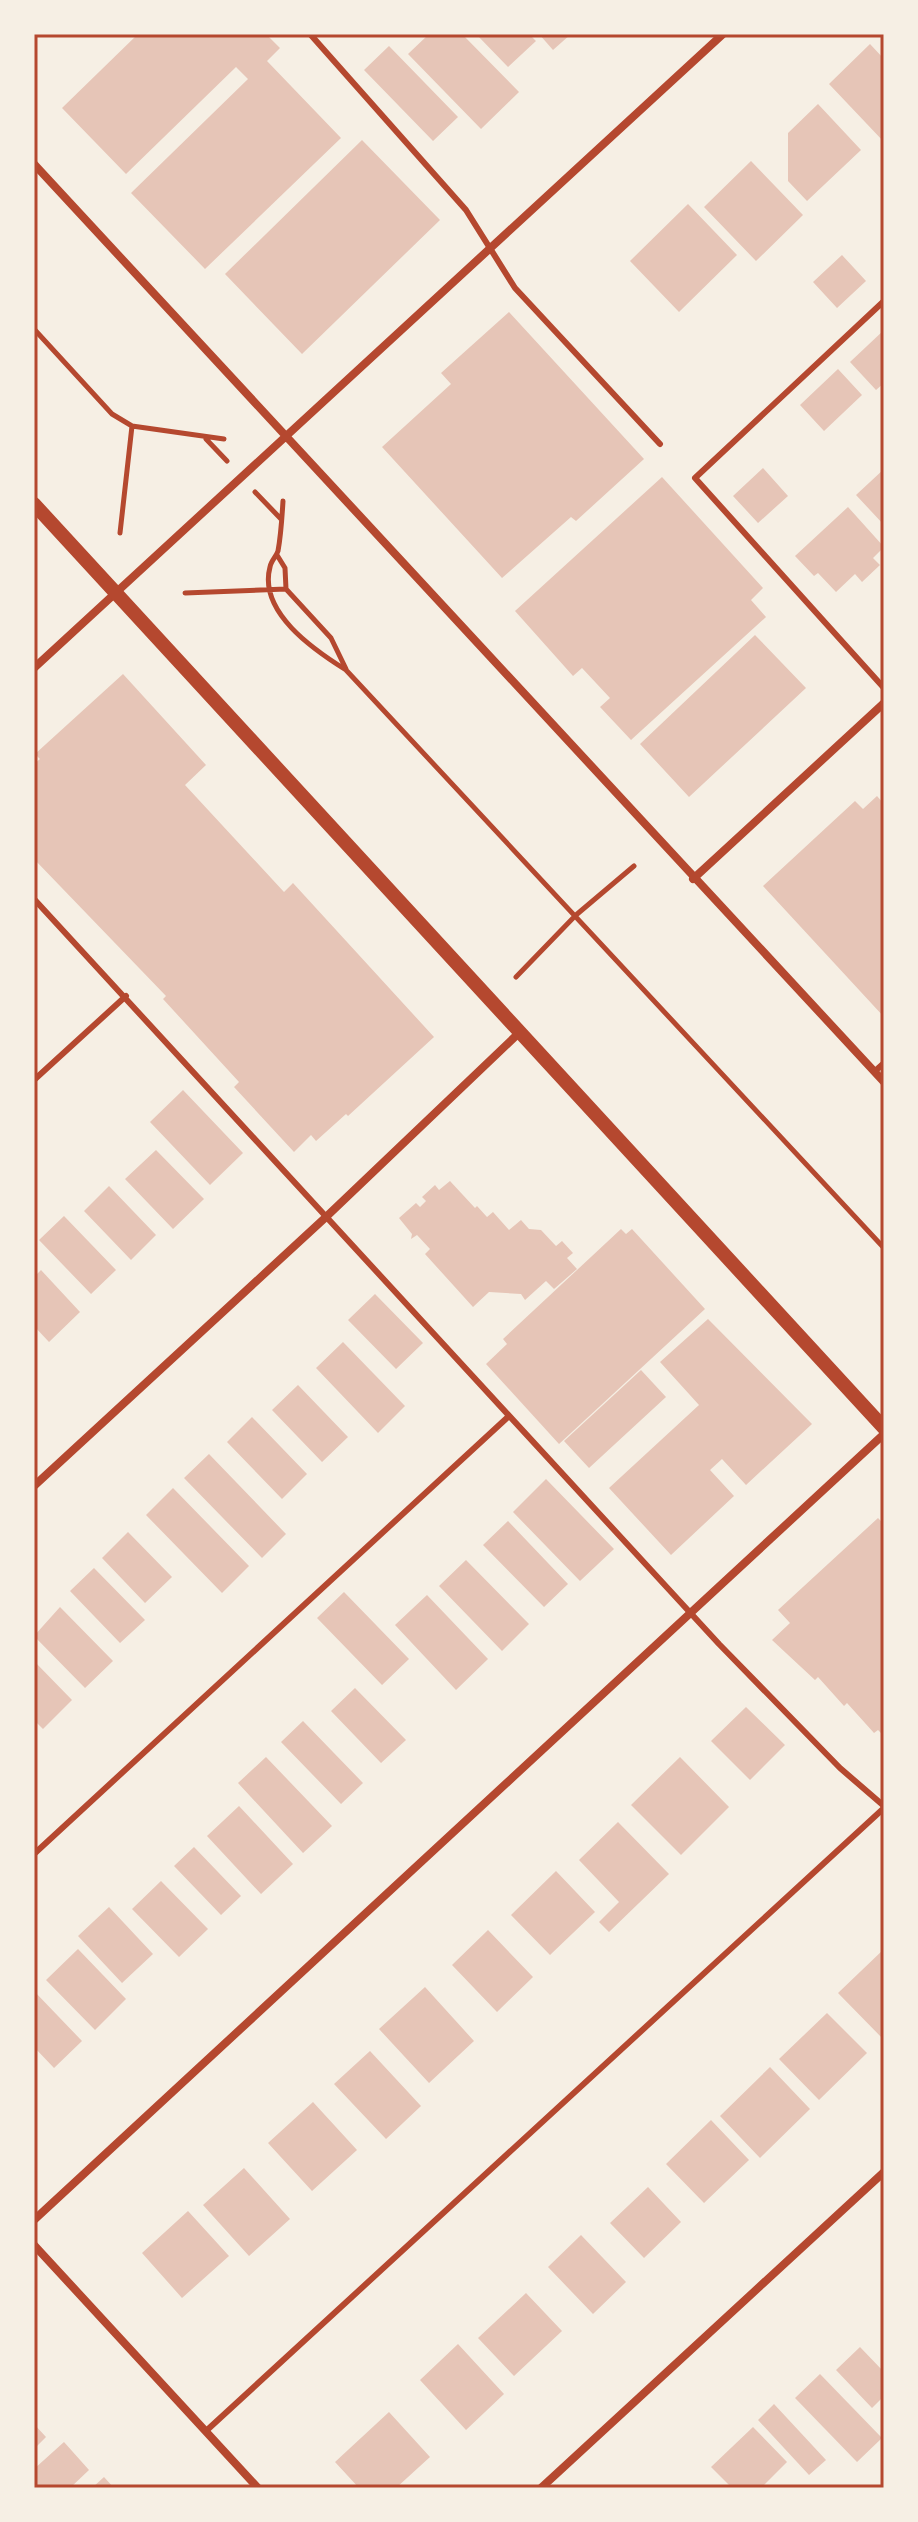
<svg xmlns="http://www.w3.org/2000/svg" width="918" height="2522" viewBox="0 0 918 2522" font-family="'Sofia Sans Condensed',sans-serif">
	<style>
		.building { fill: #e6c5b7 }
		.lines { fill: none; stroke-linecap: round; stroke-linejoin: round }
		.path { stroke: #b5482f; stroke-width: 5 }
		.service { stroke: #b5482f; stroke-width: 6 }
		.minor { stroke: #b5482f; stroke-width: 8 }
		.tertiary { stroke: #b5482f; stroke-width: 14 }
		.neatline { fill: none; stroke: #b5482f; stroke-width: 3 }
	</style>
	<rect width="100%" height="100%" fill="#f6efe4"/>
	<path class="building" d="M138,34H266L280,48L267,61L341,138L205,269L131,193L248,79L236,67L126,174L62,108Z
		M429,34H462L519,92L481,129L408,54Z
		M476,34H529L536,41L508,67Z
		M539,34H571L553,50Z
		M870,44L884,59V142L829,84Z
		M389,46L458,117L433,141L364,70Z
		M818,104L861,150L807,201L788,181V133Z
		M362,140L440,220L302,354L225,274Z
		M751,161L803,215L756,261L704,207Z
		M688,204L737,255L679,312L630,261Z
		M842,255L866,281L837,308L813,282Z
		M509,312L644,459L576,521L571,517L502,578L382,447L451,384L441,373Z
		M884,330V383L876,390L850,362Z
		M838,369L862,395L824,431L800,405Z
		M763,468L788,496L758,523L733,496Z
		M884,469V525L856,495Z
		M662,477L763,588L751,600L766,617L631,740L600,707L610,698L582,668L573,676L515,611Z
		M848,507L884,547L873,558L880,565L862,582L855,574L836,592L818,573L814,576L795,556Z
		M755,635L806,688L689,797L640,744Z
		M123,674L206,765L185,785L284,892L293,883L434,1037L348,1116L346,1114L316,1141L311,1135L294,1152L234,1087L239,1082L163,999L166,996L34,859V764L40,759L35,754Z
		M877,796L884,804V1017L763,886L855,801L863,809Z
		M183,1090L243,1153L210,1185L150,1122Z
		M156,1150L204,1199L173,1229L125,1179Z
		M450,1181L475,1208L477,1206L487,1217L493,1212L509,1230L521,1220L529,1229L541,1230L556,1246L562,1241L573,1253L567,1258L577,1269L554,1289L546,1281L525,1300L521,1294L489,1292L473,1307L425,1254L430,1249L417,1235L411,1239L412,1234L399,1218L416,1203L420,1207L426,1201L422,1197L435,1185L439,1190Z
		M109,1186L156,1235L131,1260L84,1211Z
		M64,1216L116,1270L91,1294L39,1240Z
		M621,1229L626,1234L632,1229L705,1309L559,1444L486,1364L507,1344L503,1339Z
		M41,1270L80,1312L49,1342L34,1326V1277Z
		M375,1294L423,1343L396,1369L348,1320Z
		M708,1319L812,1424L746,1485L722,1459L710,1470L734,1496L671,1555L609,1488L699,1405L660,1362Z
		M343,1342L405,1406L378,1433L316,1368Z
		M641,1370L666,1397L589,1468L564,1441Z
		M298,1385L348,1437L322,1462L272,1410Z
		M252,1417L307,1474L282,1499L227,1442Z
		M209,1454L286,1534L262,1558L184,1478Z
		M546,1479L614,1549L580,1581L513,1512Z
		M173,1488L249,1566L222,1593L146,1515Z
		M878,1518L884,1524V1736L878,1730L874,1733L847,1703L844,1706L818,1677L815,1680L772,1640L790,1623L778,1610Z
		M508,1521L568,1584L544,1607L483,1545Z
		M128,1532L172,1577L145,1603L102,1558Z
		M466,1560L529,1624L502,1651L439,1586Z
		M94,1568L145,1620L120,1643L70,1591Z
		M344,1592L409,1659L382,1685L317,1618Z
		M427,1595L488,1659L456,1690L395,1625Z
		M60,1607L113,1661L85,1688L34,1636Z
		M34,1661L72,1700L43,1729L34,1720Z
		M355,1688L406,1740L381,1763L331,1711Z
		M746,1707L785,1745L750,1780L711,1741Z
		M303,1721L363,1783L341,1804L281,1742Z
		M266,1757L332,1826L303,1853L238,1783Z
		M680,1757L729,1807L681,1855L631,1805Z
		M239,1806L293,1864L261,1894L207,1836Z
		M618,1822L669,1874L609,1932L599,1922L619,1902L579,1860Z
		M194,1847L241,1896L221,1915L174,1866Z
		M556,1871L595,1912L550,1955L511,1915Z
		M161,1881L208,1929L179,1957L132,1909Z
		M109,1907L153,1954L122,1983L78,1936Z
		M488,1930L533,1977L497,2012L452,1965Z
		M78,1949L126,1999L95,2030L46,1980Z
		M884,1949V2040L838,1993Z
		M425,1987L474,2041L429,2083L379,2029Z
		M34,1991L82,2041L54,2068L34,2047Z
		M827,2013L867,2053L819,2100L779,2059Z
		M370,2051L421,2106L386,2139L334,2084Z
		M770,2067L810,2109L760,2158L720,2116Z
		M313,2102L357,2150L312,2191L268,2143Z
		M711,2120L749,2160L704,2203L666,2164Z
		M244,2168L290,2219L249,2256L203,2205Z
		M648,2187L681,2222L644,2258L610,2223Z
		M188,2211L229,2256L182,2298L142,2253Z
		M581,2235L626,2282L593,2314L548,2267Z
		M526,2293L562,2331L514,2376L478,2338Z
		M458,2344L504,2394L466,2430L420,2380Z
		M860,2347L884,2372V2396L872,2408L836,2370Z
		M820,2374L882,2438L857,2462L795,2398Z
		M774,2404L826,2460L809,2475L758,2420Z
		M389,2412L430,2457L396,2488H359L335,2462Z
		M34,2424L46,2437L34,2449Z
		M753,2427L787,2462L761,2488H732L711,2467Z
		M64,2442L89,2470L70,2488H34V2469Z
		M104,2477L114,2488H92Z"/>
	<g class="lines">
		<path class="path" d="M34,329L112,414L132,426L224,439
			M206,439L227,461
			M255,492L281,519
			M283,501C282,518 281,535 278,551C276,557 271,561 270,567C258,612 314,650 346,670L884,1248
			M120,533L132,426
			M277,555L285,568L286,589L331,638L346,669
			M185,593L286,589
			M516,977L576,915L634,866"/>
		<path class="service" d="M310,34L466,210L515,288L660,444
			M884,301L695,478L884,688
			M34,899L719,1644L840,1768L884,1806
			M874,1072L884,1063
			M34,1080L126,996
			M34,1854L509,1416
			M206,2431L884,1808"/>
		<path class="minor" d="M34,164L884,1082
			M34,668L723,34
			M693,879L884,703
			M34,1486L326,1217L521,1031
			M34,2220L884,1434
			M34,2245L258,2488
			M541,2488L884,2172"/>
		<path class="tertiary" d="M34,504L884,1428"/>
	</g>
	<rect width="918" height="2522" fill="none" stroke="#f6efe4" stroke-width="72"/>
	<rect x="36" y="36" width="846" height="2450" class="neatline"/>
</svg>
